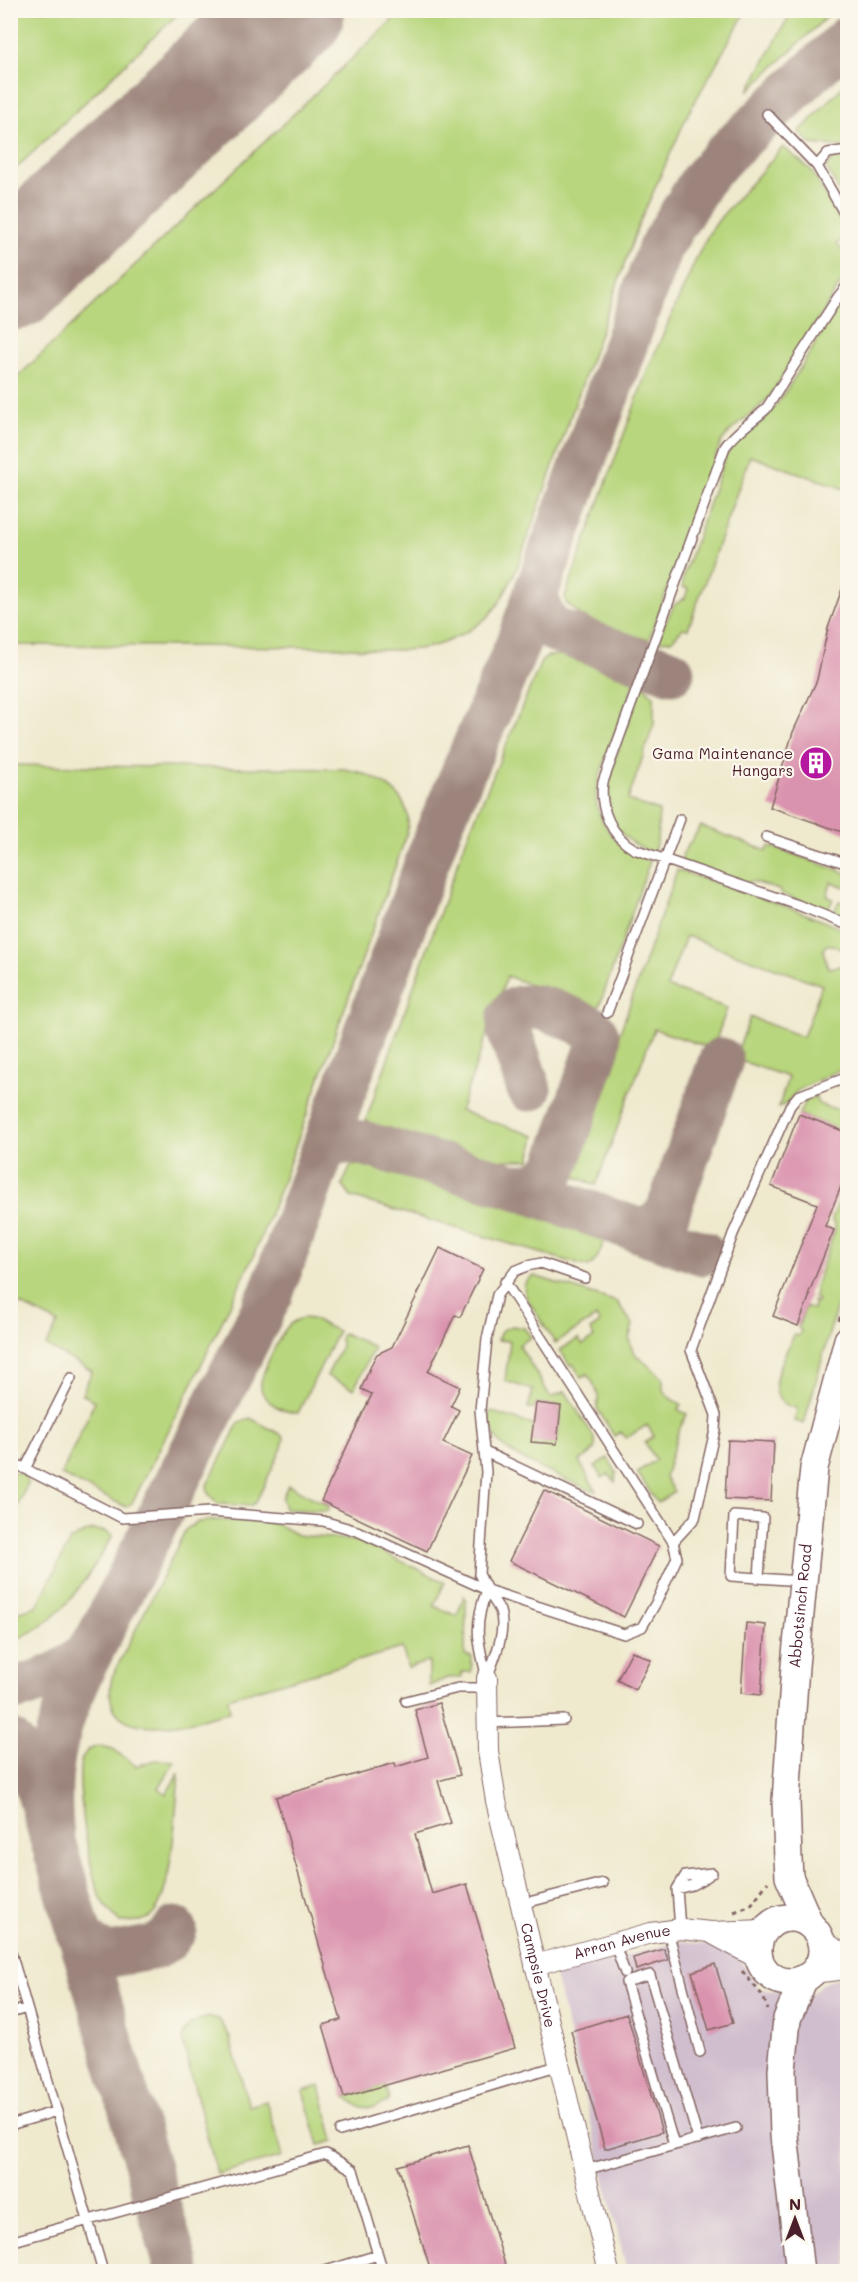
<svg xmlns="http://www.w3.org/2000/svg" width="858" height="2282" viewBox="0 0 858 2282" font-family="Mali,sans-serif">
	<style>
		.industrial { fill: #d0bdcd }
		.green { fill: #b8d67d; stroke: #817a54; stroke-width: 1.5 }
		.lines { fill: none; stroke-linecap: round; stroke-linejoin: round }
		.taxiway { stroke: #9c847c; stroke-width: 45 }
		.runway { stroke: #9c847c; stroke-width: 112 }
		.building { fill: #da93ae }
		.lane-casing { stroke: #846664; stroke-width: 12 }
		.street-casing { stroke: #846664; stroke-width: 22 }
		.secondary-casing { stroke: #846664; stroke-width: 30 }
		.path { stroke: #846664; stroke-width: 3; stroke-dasharray: 4.5 4.5; stroke-linecap: butt }
		.lane { stroke: #fff; stroke-width: 9 }
		.street { stroke: #fff; stroke-width: 20 }
		.secondary { stroke: #fff; stroke-width: 27 }
		.labels { text-anchor: middle; stroke-width: 4.5; stroke-linejoin: round; paint-order: stroke }
		.poi-label { font-size: 15px; fill: #4a1f2b; stroke: #fbf7ec; text-anchor: end }
		.street-label { font-size: 15px; fill: #4a1f2b; stroke: #fbf7ec }
	</style>
	<rect width="100%" height="100%" fill="#fbf7ec"/>
	<filter id="ink" filterUnits="userSpaceOnUse"><feTurbulence type="fractalNoise" baseFrequency=".0167" numOctaves="2"/><feDisplacementMap in="SourceGraphic" scale="12" xChannelSelector="R" yChannelSelector="G"/><feConvolveMatrix kernelMatrix="1 2 1 2 8 2 1 2 1" color-interpolation-filters="sRGB"/></filter>
	<filter id="wash" filterUnits="userSpaceOnUse"><feTurbulence type="fractalNoise" baseFrequency=".008" numOctaves="4" result="noise"/><feDisplacementMap in="SourceGraphic" scale="24" xChannelSelector="R" yChannelSelector="G"/><feGaussianBlur stdDeviation="1.35" result="paint"/><feColorMatrix in="noise" values="0 0 0 0 0 0 0 0 0 0 0 0 0 0 0 0 0 1.4 0 .05"/><feComposite in="paint" operator="in"/></filter>
	<g filter="url(#wash)">
		<rect width="100%" height="100%" fill="#efe9ce"/>
		<path class="industrial" d="M681,1941L734,1949L759,1989L810,1995L821,1984L836,1978H847V2271H627L555,1975Z"/>
		<path class="green" d="M11,10H181V11L11,173Z
			M403,10L746,11L688,114L638,226L517,568C497,611 489,624 443,643C410,656 361,647 326,647C221,646 116,646 11,645V383Z
			M792,11H833L748,91Z
			M847,82V147L811,144L799,132Z
			M783,147L811,170L847,233L837,244L847,256V273L770,396C755,414 734,423 721,442L649,639L641,638L594,622L582,616L566,603L565,596L647,371L697,257L708,235L721,217Z
			M847,155H848L847,206L826,167L835,158Z
			M842,298L848,302L847,490L750,456L688,629L683,628L672,640L657,641L674,605L685,598L688,589L683,587V577L725,457C738,437 760,428 774,408C799,374 820,335 842,298Z
			M562,655L624,675L635,681C627,703 594,779 596,798C599,830 623,850 650,861L598,1010L507,976L460,1111L535,1136L530,1160H485L396,1139L366,1120L466,840L541,662L548,656Z
			M642,684L654,696V724L628,800L659,811L657,841L653,853C645,849 636,846 629,840C594,813 611,770 623,737C629,719 636,702 642,684Z
			M10,765L344,769C371,773 410,791 408,824C408,832 405,840 402,848L283,1181L253,1257L195,1378L132,1503L126,1507L61,1475L95,1401L82,1394L92,1371L46,1346L58,1323L11,1300Z
			M701,826L767,851L769,846L847,873V888L831,882L827,896L833,899L827,912L782,894L779,890L751,881L747,883L681,862L683,853Z
			M677,870L796,910L847,931V952L833,945H826L823,950L828,968L847,965V1066L798,1090L784,1105L779,1107L788,1077L735,1059L750,1017L803,1037L822,985L686,936L667,987L727,1008L713,1049L654,1029L596,1185L570,1175Z
			M847,895L848,919H847L833,914L839,901L846,902Z
			M816,1096L817,1103L826,1107L847,1110V1133L799,1114L806,1100Z
			M374,1163L601,1227L605,1231C604,1243 599,1261 588,1267L351,1197L342,1185L351,1166Z
			M847,1180V1269L804,1424L795,1421L797,1409C793,1407 787,1406 784,1403C763,1388 787,1352 794,1335L799,1336L801,1330L798,1328L806,1306L813,1309L814,1305L813,1301L817,1302L818,1299L814,1298L816,1292L814,1290L835,1230V1224L832,1222L833,1216Z
			M534,1276L617,1302L633,1325L629,1339L631,1347L636,1355L663,1378V1390L671,1399L681,1405L678,1410L687,1414L678,1432L665,1477L674,1492L657,1503L637,1472L656,1460L645,1443L654,1436L647,1425L626,1438L621,1432L614,1436L597,1408C601,1395 595,1385 587,1374L581,1377L573,1364L570,1366L560,1350L578,1339L583,1345L594,1337L590,1330L600,1323L596,1317L555,1343L525,1295L524,1285L530,1278Z
			M303,1318L312,1319L338,1331L298,1413C284,1412 263,1403 261,1388C259,1376 281,1332 290,1324C294,1321 299,1319 303,1318Z
			M512,1326L524,1328L531,1337L519,1345L551,1398L565,1391L594,1437C599,1450 589,1455 579,1461L596,1491L587,1489C565,1479 512,1458 499,1442C491,1432 489,1423 490,1411L533,1425L532,1442L557,1444L561,1406L536,1403L535,1408H528L533,1390L505,1381L510,1341L497,1340L502,1330Z
			M343,1333L374,1347L354,1389L327,1376L341,1346L340,1339Z
			M250,1418L280,1434L284,1438L282,1448L256,1502L250,1506L218,1504L208,1493L207,1485L239,1422Z
			M608,1458L616,1472L615,1482L609,1474L602,1478L595,1466Z
			M11,1472L23,1473L28,1483L11,1520Z
			M288,1485L329,1506L328,1511L285,1509L282,1498Z
			M215,1520L273,1522L297,1535L359,1541L445,1582L434,1606L457,1616L464,1596L466,1601L465,1655L472,1657L471,1672H462V1677L447,1678L429,1686V1661L408,1668L402,1648L228,1698L230,1711C194,1722 96,1751 112,1677L186,1529L198,1522Z
			M92,1530L104,1531L113,1535C95,1565 75,1600 48,1621C37,1630 23,1636 11,1642V1614L37,1606L71,1539Z
			M99,1746L113,1749L136,1766L156,1760L175,1761L159,1788L166,1794L179,1773C176,1802 173,1900 151,1916C143,1923 129,1921 120,1922C112,1914 105,1906 100,1896C90,1874 76,1785 81,1762C82,1757 85,1753 88,1750Z
			M210,2017L219,2019L229,2035L249,2106L266,2101L283,2156L217,2174L182,2039C186,2024 196,2020 210,2017Z
			M385,2085L389,2098L387,2102L373,2108L359,2107L346,2097Z
			M320,2086L334,2141L319,2145L303,2091Z"/>
		<g class="lines">
			<path class="taxiway" d="M537,588C537,607 540,618 555,630L672,672
				M323,1152C332,1141 349,1141 362,1143L513,1186L703,1253
				M513,1186C532,1188 544,1183 556,1167L598,1047C599,1039 598,1034 592,1028C570,1019 536,998 513,1011L509,1018V1030L529,1089
				M638,1230L653,1228L667,1214L721,1060
				M10,1690C41,1681 73,1673 92,1646
				M10,1741L28,1763L36,1783L178,2272
				M53,1843C44,1777 53,1734 80,1674L271,1294L439,829L517,646L660,248L702,180L724,155L848,38
				M79,1935L93,1949L111,1955L156,1947L168,1939L175,1929"/>
			<path class="runway" d="M10,275L289,10"/>
		</g>
		<g id="blocks">
			<path class="building" d="M846,578H848V834L770,807L793,732L817,680L828,628Z
				M799,1114L848,1133V1169L825,1226L834,1230L808,1295H810L798,1326L773,1316L817,1204L771,1186Z
				M440,1248L483,1269L460,1317L455,1315L428,1372L460,1387L451,1406L459,1410L443,1443L472,1456L427,1551L321,1501L372,1394L361,1389L373,1361L377,1354L392,1347Z
				M536,1403L561,1406L557,1444L531,1442Z
				M728,1440L774,1442L771,1501L725,1499Z
				M544,1490L659,1546L624,1617L509,1561Z
				M746,1623L766,1625L761,1695L741,1693Z
				M632,1651L651,1660L635,1690L617,1680Z
				M439,1703L460,1775L438,1781L451,1823L415,1834L432,1894L467,1884L515,2048L344,2097L323,2025L341,2020L276,1797L395,1763L396,1767L428,1757L415,1710Z
				M664,1949L668,1960L636,1970L633,1958Z
				M715,1964L733,2023L709,2030L692,1972Z
				M627,2014L662,2132L605,2149L571,2031Z
				M468,2145L507,2271H431L398,2166Z"/>
		</g>
	</g>
	<g filter="url(#ink)">
		<use href="#blocks" fill-opacity="0" stroke="#846664" stroke-width="1.5"/>
		<g class="lines">
			<g class="lane-casing">
				<path id="lane" d="M767,114L817,166L848,220
					M817,166L828,153L848,150
					M848,285L838,297L766,409C752,422 736,431 725,447L603,782C599,808 611,836 634,849L798,905L848,925
					M766,837L848,864
					M607,1013L680,819
					M505,1282L673,1542
					M485,1452L637,1524
					M10,1461L122,1518L210,1512L323,1521L357,1531L487,1590L624,1634L642,1627L657,1601L677,1558L673,1542L695,1518L715,1430L716,1415L691,1350L733,1234L790,1106L798,1096L848,1077
					M25,1469L71,1378
					M759,1578L763,1518L734,1516L731,1576L800,1581
					M487,1590L479,1574L486,1472L480,1410L487,1339L497,1295L515,1271L527,1266L541,1263L585,1278
					M487,1590C491,1597 497,1604 500,1611C507,1632 494,1659 487,1678C478,1642 473,1626 487,1590Z
					M406,1701L458,1688H486
					M487,1723L564,1720
					M677,1889L692,1885L708,1876
					M521,1904L603,1883
					M680,1929L677,1889L685,1876L712,1873
					M668,1931L700,2052
					M614,1942L625,1973
					M10,1949L103,2272
					M10,2013L27,2008
					M10,2125L57,2111
					M340,2131L560,2065
					M674,2145L626,1982L650,1975L698,2139
					M585,2170L736,2128
					M10,2242L326,2154L353,2170L383,2272
					M322,2272L378,2255"/>
			</g>
			<g class="street-casing">
				<g id="street">
					<path id="s1" d="M487,1678L488,1751L496,1801L609,2272"/>
					<path d="M713,1934L759,1959"/>
					<path d="M819,1937L848,1959"/>
					<path id="s2" d="M535,1965L651,1933L680,1929L711,1932L765,1930"/>
					<path d="M811,1973L848,1969"/>
				</g>
			</g>
			<g class="secondary-casing">
				<g id="secondary">
					<circle cx="790" cy="1950" r="32"/>
					<path id="s3" d="M810,1925L789,1877L788,1859L786,1801L795,1666L814,1468L848,1340"/>
					<path d="M800,2272L784,2135L782,2070L787,2019L804,1978"/>
				</g>
			</g>
			<path class="path" d="M839,1321L848,1294
				M734,1912L751,1905L768,1882
				M742,1971L763,1996L768,2010"/>
			<use href="#lane" class="lane"/>
			<use href="#street" class="street"/>
			<use href="#secondary" class="secondary"/>
		</g>
	</g>
	<defs>
		<g id="building-disc" transform="scale(1.725)"><circle r="9.5" fill="#b5179e" stroke="#fbf7ec"/><path d="M-4-6H4V6H1V3H-1V6H-4ZM-2.5-4.3h1.7v1.8h-1.7ZM.8-4.3h1.7v1.8H.8ZM-2.5-1h1.7V.8h-1.7ZM.8-1h1.7V.8H.8Z" fill="#fff"/></g>
	</defs>
	<g fill-rule="evenodd">
		<use href="#building-disc" x="816" y="763"/>
	</g>
	<g class="labels">
		<g class="poi-label">
			<text x="793" y="759">Gama Maintenance<tspan x="793" dy="17">Hangars</tspan></text>
		</g>
		<g class="street-label">
			<text dy="5" stroke="none"><textPath href="#s3" startOffset="324">Abbotsinch Road</textPath></text>
			<text dy="5" stroke="none"><textPath href="#s2" startOffset="90">Arran Avenue</textPath></text>
			<text dy="5" stroke="none"><textPath href="#s1" startOffset="303">Campsie Drive</textPath></text>
		</g>
	</g>
	<rect width="858" height="2282" fill="none" stroke="#fbf7ec" stroke-width="36"/>
	<g transform="translate(795 2219)" stroke="#fbf7ec" stroke-width="4.5" paint-order="stroke">
	<path d="M0-4.5L10 22L0 15L-10 22Z" fill="#4a1f2b"/>
	<text y="-9" font-size="16" font-weight="bold" text-anchor="middle" fill="#4a1f2b">N</text>
	</g>
</svg>
